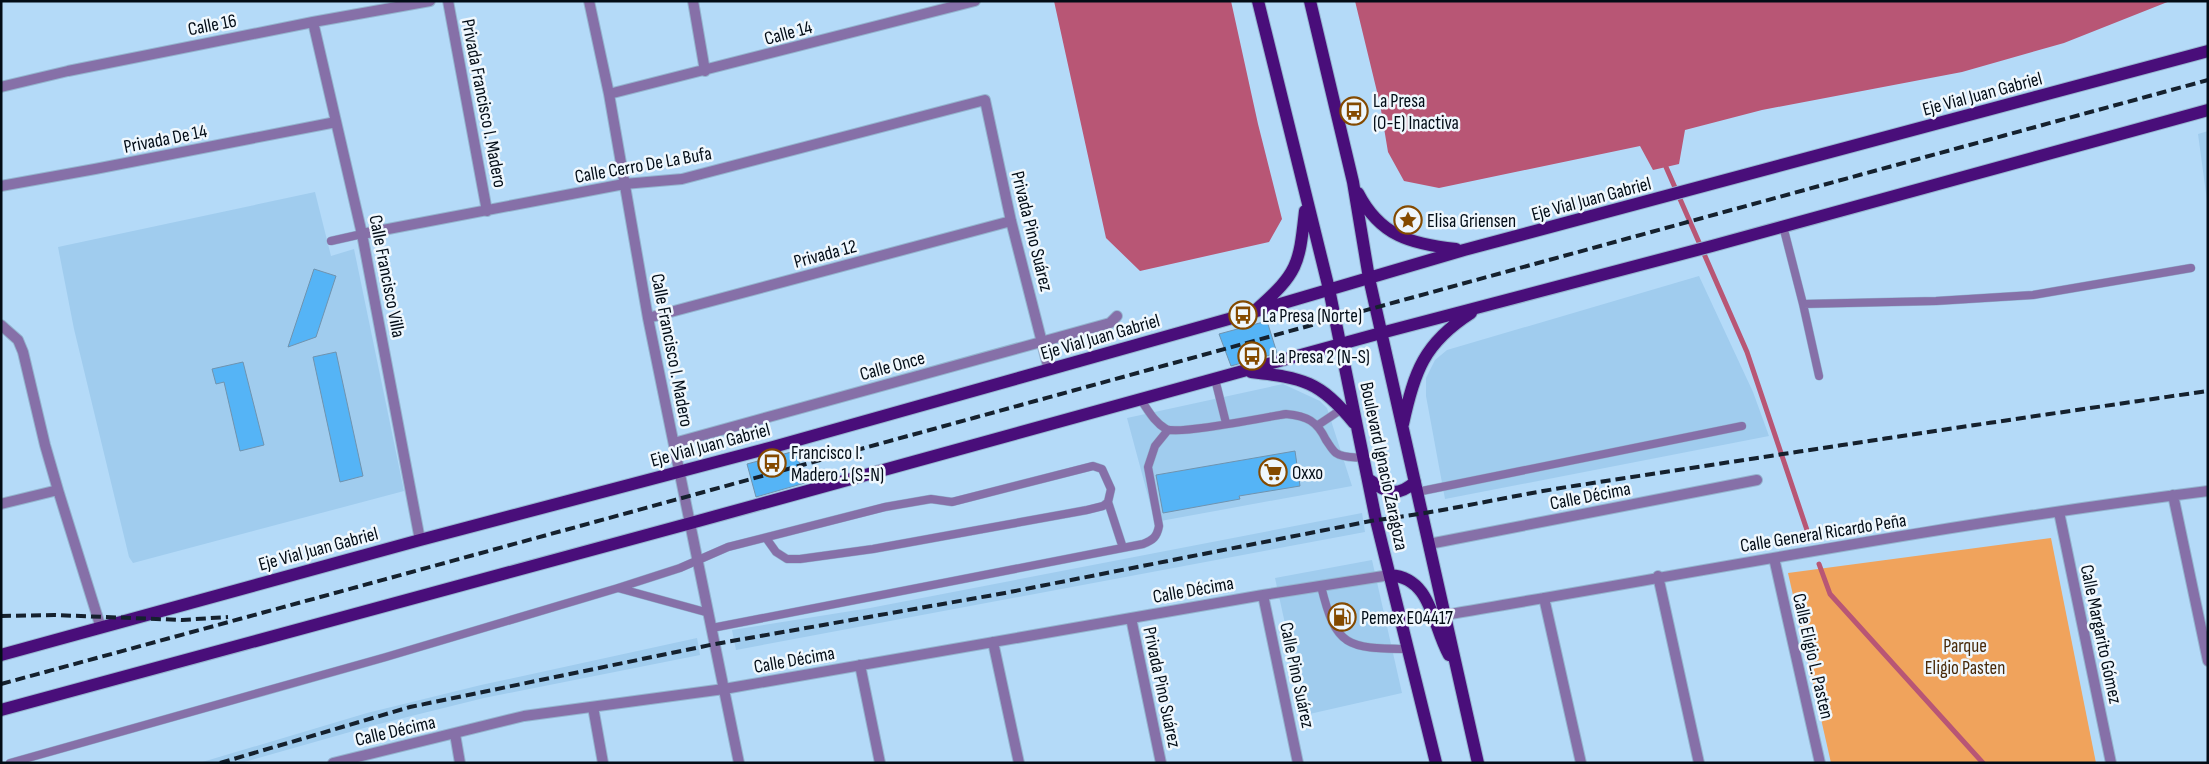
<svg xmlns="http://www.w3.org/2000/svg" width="2209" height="764" viewBox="0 0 2209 764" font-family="'Sofia Sans Condensed',sans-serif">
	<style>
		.built { fill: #a0ccee }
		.green { fill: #f0a35c }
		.water { fill: #b85675 }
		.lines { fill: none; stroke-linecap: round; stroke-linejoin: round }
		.stream { stroke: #b85675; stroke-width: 5 }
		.building { fill: #55b4f6; stroke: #6f93af }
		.service-casing { stroke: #94b5cf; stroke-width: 9 }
		.minor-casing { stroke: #94b5cf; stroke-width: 12 }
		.primary-casing { stroke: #94b5cf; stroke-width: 14 }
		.service { stroke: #8670a8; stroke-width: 8 }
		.minor { stroke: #8670a8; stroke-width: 10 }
		.primary { stroke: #490e7a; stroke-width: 12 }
		.rail { stroke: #15212e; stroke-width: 4; stroke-dasharray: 10 5; stroke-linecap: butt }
		.labels { text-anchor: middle; stroke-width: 5; stroke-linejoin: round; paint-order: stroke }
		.street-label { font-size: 19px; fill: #020c16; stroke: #eff7fd }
		.poi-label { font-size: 19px; fill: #020c16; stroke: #eff7fd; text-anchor: start }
		.park-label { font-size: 19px; fill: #482908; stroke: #eff7fd }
	</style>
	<rect width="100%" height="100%" fill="#b4daf8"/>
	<path class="built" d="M2208,131V208L2198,134Z
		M315,192L331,256L354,249L404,491L133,563L129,557L74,329L58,247Z
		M1699,276L1753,392L1769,436L1445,499L1426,396V378L1435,360L1447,350Z
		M1283,384L1320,401L1327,408L1352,486L1155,522L1127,418Z
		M1362,513L1365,532L736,650L732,630L870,608Z
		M1372,560L1402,693L1305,715L1275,578Z
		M697,638L700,655L484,698L371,726L241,763H199L367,713L481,685Z"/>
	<path class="green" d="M2051,538L2096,763H1831L1788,573Z"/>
	<path class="water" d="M1054,1H1231L1258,124L1282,219L1269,242L1140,271L1106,238Z
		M1355,1H2170L2064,43L1962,72L1762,110L1685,130L1679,164L1653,170L1640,146L1439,188L1404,181L1388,152L1380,104Z"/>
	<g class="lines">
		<path class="stream" d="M1666,167L1747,352L1810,539
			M1819,564L1830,594L1983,763"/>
	</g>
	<path class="building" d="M314,269L336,276L316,337L288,347Z
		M1267,321L1277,353L1231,366L1219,334Z
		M336,352L363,476L340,482L313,357Z
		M243,362L264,445L240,451L224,382L216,384L212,369Z
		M795,451L803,473L805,483L756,497L747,464Z
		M1295,451L1300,486L1239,496L1240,499L1163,513L1156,475Z"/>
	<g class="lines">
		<g class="service-casing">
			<path id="service" d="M1783,226L1803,304L1819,376
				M331,241L362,234
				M1803,304L1936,301L2033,295L2191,268
				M1215,379L1226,423
				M1141,400C1148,410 1154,422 1166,429C1179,435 1266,417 1286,414C1307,416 1317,421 1326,440C1329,444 1332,450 1336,453C1343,458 1354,457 1363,458
				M1318,425L1342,409
				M1417,492L1742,426
				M1108,502L1123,548
				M1321,586C1336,648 1347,648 1408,649
				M618,588L709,613
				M712,628L1143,544C1153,540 1157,537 1159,526L1148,467L1155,446L1168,430
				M10,763L386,657L618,588L680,568L728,547L885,507L931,499L952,502L1093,466L1102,469L1111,489L1108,502L1103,506L1087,510L873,549L800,559H787L776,552L766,538"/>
		</g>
		<g class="minor-casing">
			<path id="minor" d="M448,1L487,211
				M589,1L609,94L648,318L739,763
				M693,1L705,71
				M313,22L362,234L420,540
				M1,87L68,71L313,22L430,1
				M609,94L975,1
				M1,186L95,169L336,122
				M362,234L624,184L682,179L985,100L1011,221L1049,370
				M648,318L1011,221
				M1,325L18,340L23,352L45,445L58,490
				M674,443L1110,323L1117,316
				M2173,495L2208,661
				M1,504L58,490L101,628
				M2059,512L2111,763
				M1429,544L1757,480
				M1774,558L1820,763
				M1658,576L1699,763
				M1263,595L1298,763
				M1544,598L1581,763
				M1445,615C1699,572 1952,523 2208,491
				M1131,618L1161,763
				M993,642L1019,763
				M860,665L880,763
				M593,707L603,763
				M455,734L460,763
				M333,763L524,716L724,689L1263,595L1390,575"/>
		</g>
		<g class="primary-casing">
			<path id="primary" d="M1258,1L1329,289L1376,520L1436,763
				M1310,1L1353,182L1369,278L1478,763
				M1358,193C1380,236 1411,244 1456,249
				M1257,309C1299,272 1299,264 1305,211
				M1251,372C1303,378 1320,381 1354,423
				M1403,424C1414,372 1424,343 1471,313
				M1368,479C1387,492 1395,499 1415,482
				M1390,575C1432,578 1432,625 1449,655
				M1,655L420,540L773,447L1243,315L1464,250L2208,51
				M1,710L691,523L1381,333L1712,246L2208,110"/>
		</g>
		<use href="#service" class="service"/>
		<use href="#minor" class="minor"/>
		<use href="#primary" class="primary"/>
		<path class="rail" d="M1,616L54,615L182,620L228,617
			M1,684C737,484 1472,280 2208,80
			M220,763L410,707L715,644L1005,593L1376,520C1445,512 1512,495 1580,485C1789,453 1998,421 2208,391"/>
	</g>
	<defs>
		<g id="bus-ring" transform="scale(1.4375)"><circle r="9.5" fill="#eff7fd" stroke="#844a00" stroke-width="1.5"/><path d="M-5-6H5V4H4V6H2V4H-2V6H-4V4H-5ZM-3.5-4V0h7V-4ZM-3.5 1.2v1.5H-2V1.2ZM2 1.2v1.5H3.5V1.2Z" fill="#844a00"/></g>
		<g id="sight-ring" transform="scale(1.4375)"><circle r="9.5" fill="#eff7fd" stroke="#844a00" stroke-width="1.5"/><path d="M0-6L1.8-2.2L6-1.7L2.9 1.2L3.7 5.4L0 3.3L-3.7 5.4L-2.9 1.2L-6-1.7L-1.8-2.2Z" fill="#844a00"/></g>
		<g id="supermarket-ring" transform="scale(1.4375)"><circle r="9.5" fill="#eff7fd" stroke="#844a00" stroke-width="1.5"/><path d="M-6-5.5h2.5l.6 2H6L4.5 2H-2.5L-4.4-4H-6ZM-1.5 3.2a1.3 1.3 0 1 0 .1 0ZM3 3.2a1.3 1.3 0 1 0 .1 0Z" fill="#844a00"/></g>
		<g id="fuel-ring" transform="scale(1.4375)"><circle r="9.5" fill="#eff7fd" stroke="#844a00" stroke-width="1.5"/><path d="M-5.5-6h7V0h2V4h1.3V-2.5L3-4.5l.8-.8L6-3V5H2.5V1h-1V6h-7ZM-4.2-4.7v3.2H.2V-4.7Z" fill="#844a00"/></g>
	</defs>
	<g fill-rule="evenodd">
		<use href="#bus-ring" x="1354" y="111"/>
		<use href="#sight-ring" x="1408" y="220"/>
		<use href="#bus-ring" x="1243" y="315"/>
		<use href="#bus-ring" x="1252" y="356"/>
		<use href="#bus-ring" x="772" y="463"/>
		<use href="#supermarket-ring" x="1273" y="472"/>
		<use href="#fuel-ring" x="1342" y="617"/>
	</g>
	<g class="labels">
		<g class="street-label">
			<text transform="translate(212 24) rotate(-11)" y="7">Calle 16</text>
			<text transform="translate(788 32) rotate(-15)" y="7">Calle 14</text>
			<text transform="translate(1982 93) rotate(-15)" y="7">Eje Vial Juan Gabriel</text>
			<text transform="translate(485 103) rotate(79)" y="7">Privada Francisco I. Madero</text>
			<text transform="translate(165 138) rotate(-11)" y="7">Privada De 14</text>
			<text transform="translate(643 164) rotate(-10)" y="7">Calle Cerro De La Bufa</text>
			<text transform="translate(1591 198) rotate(-15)" y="7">Eje Vial Juan Gabriel</text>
			<text transform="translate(1033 231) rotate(76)" y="7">Privada Pino Suárez</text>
			<text transform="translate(825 253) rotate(-15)" y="7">Privada 12</text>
			<text transform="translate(388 276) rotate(79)" y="7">Calle Francisco Villa</text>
			<text transform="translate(1100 336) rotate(-16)" y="7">Eje Vial Juan Gabriel</text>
			<text transform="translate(673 350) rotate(79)" y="7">Calle Francisco I. Madero</text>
			<text transform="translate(892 365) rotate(-15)" y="7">Calle Once</text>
			<text transform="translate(710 444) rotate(-15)" y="7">Eje Vial Juan Gabriel</text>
			<text transform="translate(1385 466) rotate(78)" y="7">Boulevard Ignacio Zaragoza</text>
			<text transform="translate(1590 495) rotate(-11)" y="7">Calle Décima</text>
			<text transform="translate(1823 532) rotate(-9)" y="7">Calle General Ricardo Peña</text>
			<text transform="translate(318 548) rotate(-15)" y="7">Eje Vial Juan Gabriel</text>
			<text transform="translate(1193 589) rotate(-10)" y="7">Calle Décima</text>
			<text transform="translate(2102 634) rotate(78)" y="7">Calle Margarito Gómez</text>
			<text transform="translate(1814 656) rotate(77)" y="7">Calle Eligio L. Pasten</text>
			<text transform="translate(794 659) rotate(-10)" y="7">Calle Décima</text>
			<text transform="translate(1298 675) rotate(78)" y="7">Calle Pino Suárez</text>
			<text transform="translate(1163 687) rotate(78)" y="7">Privada Pino Suárez</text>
			<text transform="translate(395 730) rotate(-13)" y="7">Calle Décima</text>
		</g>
		<g class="poi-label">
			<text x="1373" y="107">La Presa<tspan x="1373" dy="22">(O-E) Inactiva</tspan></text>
			<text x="1427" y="227">Elisa Griensen</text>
			<text x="1262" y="322">La Presa (Norte)</text>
			<text x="1271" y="363">La Presa 2 (N-S)</text>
			<text x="791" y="459">Francisco I.<tspan x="791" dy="22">Madero 1 (S-N)</tspan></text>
			<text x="1292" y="479">Oxxo</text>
			<text x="1361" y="624">Pemex E04417</text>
		</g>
		<g class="park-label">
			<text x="1965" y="652">Parque<tspan x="1965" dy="22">Eligio Pasten</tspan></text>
		</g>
	</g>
	<rect width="2209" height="764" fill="none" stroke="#020c16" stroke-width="5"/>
</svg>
